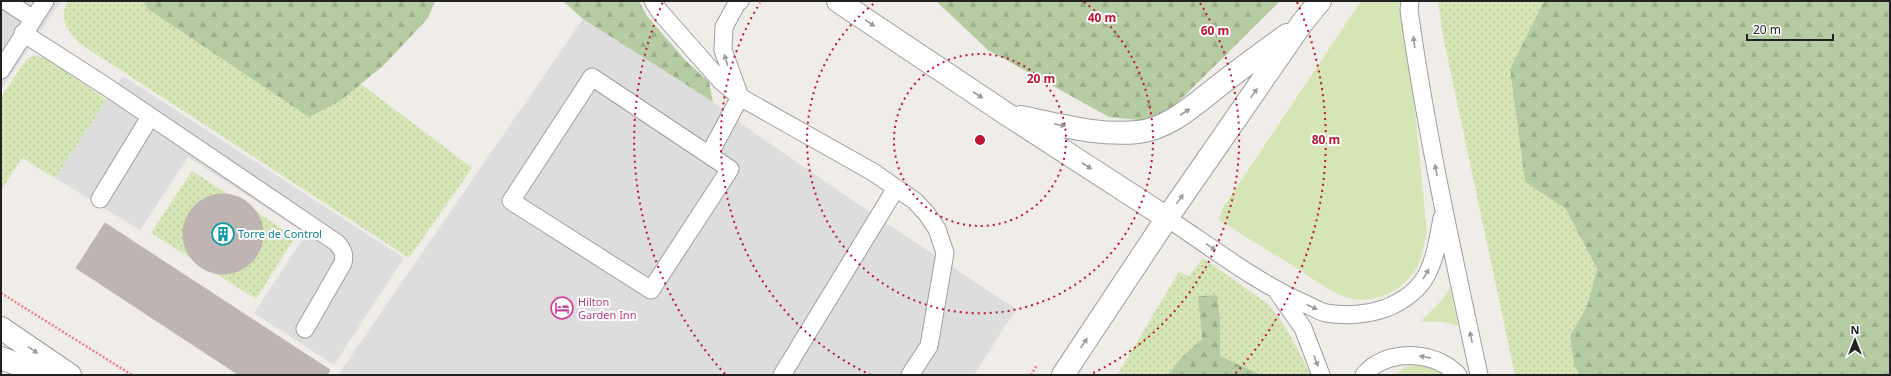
<svg xmlns="http://www.w3.org/2000/svg" width="1891" height="376" viewBox="0 0 1891 376" font-family="'Noto Sans',sans-serif">
	<style>
		.grass { fill: url(#grass-dots) }
		.forest { fill: url(#forest-firs) }
		.garden { fill: #d5e5b5 }
		.parking { fill: #ddd }
		.building { fill: #beb5b2; stroke: #c1b2ad }
		.lines { fill: none; stroke-linecap: round; stroke-linejoin: round }
		.service-casing { stroke: #9e9e9e; stroke-width: 19 }
		.minor-casing { stroke: #9e9e9e; stroke-width: 24 }
		.path { stroke: #ec7e86; stroke-width: 2.5; stroke-dasharray: 2 2; stroke-linecap: butt }
		.service { stroke: #fff; stroke-width: 17 }
		.minor { stroke: #fff; stroke-width: 22 }
		.oneway { fill: #9b9b9b }
		.ring { fill: none; stroke: #bd1532; stroke-width: 2; stroke-dasharray: 2 4 }
		.labels { text-anchor: middle; stroke-width: 4; stroke-linejoin: round; paint-order: stroke }
		.culture-label { font-size: 11px; fill: #0d838f; stroke: #fff; text-anchor: start }
		.hotel-label { font-size: 11px; fill: #b23c85; stroke: #fff; text-anchor: start }
		.centre { fill: #bd1532; stroke: #fff; stroke-width: 2 }
		.ring-label { font-size: 12px; text-anchor: middle; font-weight: bold; fill: #bd1532; stroke: #fff; stroke-width: 4; stroke-linejoin: round; paint-order: stroke }
	</style>
	<defs>
		<pattern id="grass-dots" width="8" height="8" patternUnits="userSpaceOnUse"><rect width="8" height="8" fill="#d5e5b5"/><path d="M2 2h.1M6 6h.1" fill="none" stroke="#b7c49b" stroke-width="1.8" stroke-linecap="round"/></pattern>
		<pattern id="forest-firs" width="22" height="20" patternUnits="userSpaceOnUse"><rect width="22" height="20" fill="#b5cba2"/><path d="M5 1l3.5 6h-7zM16 11l3.5 6h-7z" fill="#9bae8b"/></pattern>
	</defs>
	<rect width="100%" height="100%" fill="#f0ede9"/>
	<path class="grass" d="M68,1H143L148,9L340,101L361,84L472,168L409,258L79,43C67,29 58,19 68,1Z
		M1438,1H1544L1510,69L1525,182L1566,209L1597,269L1587,306L1570,336L1574,365L1580,375H1515L1443,36Z
		M34,55L49,60L107,100L55,178L22,158L1,190V97L26,60Z
		M192,171L240,202L231,217C207,210 196,242 218,250C238,258 249,235 236,220L246,205L295,237L256,299L151,233Z
		M1203,258L1269,305L1286,328L1311,375H1262L1220,356V317L1216,295L1198,296L1202,339L1181,358L1168,375H1117L1179,272L1189,276Z"/>
	<path class="forest" d="M143,1H435L428,18L384,65L340,101L309,117L148,9Z
		M563,1H639L647,16L685,60L709,82L713,102L583,19Z
		M936,1H1280L1158,122L1109,117L988,50Z
		M1544,1H1890V375H1580L1574,365L1570,336L1587,306L1597,269L1566,209L1525,182L1510,69Z
		M1217,295L1220,317V356L1262,375H1168L1181,358L1202,339L1198,296Z"/>
	<path class="garden" d="M1361,1H1404L1427,232C1424,245 1422,261 1414,272C1401,291 1376,303 1353,299C1331,294 1310,276 1292,265C1267,250 1243,235 1219,220L1222,209Z
		M1450,288L1458,326L1444,322H1420L1441,301Z
		M1424,364L1450,375H1396L1405,367Z"/>
	<path class="parking" d="M1,1H61L1,90Z
		M583,19L713,102L740,123L883,221L1016,309L974,375H338Z
		M123,76L404,258L334,365L254,313L306,234L188,157L140,230L55,178Z"/>
	<path class="building" d="M183 234a40 40 0 1 1 80 0a40 40 0 1 1-80 0Z
		M105,223L330,370L327,375H239L76,268Z"/>
	<g class="lines">
		<g class="service-casing">
			<path id="service" d="M6,1L33,19
				M653,1L660,12L721,81L740,97L873,172L915,201L927,214L937,229L945,253L929,346L910,375
				M1410,1L1409,10C1426,133 1453,254 1479,375
				M23,33L107,87L337,243C343,250 345,254 343,263L305,329
				M1,70L45,1
				M592,77L730,169L651,290L511,201Z
				M709,155L740,97L723,50L724,27L737,3L740,1
				M100,199L150,117
				M1167,218C1211,247 1253,280 1301,302C1309,305 1318,311 1326,313C1346,316 1367,315 1386,308C1431,290 1434,261 1442,218
				M1277,291L1303,328L1321,375
				M782,375L896,188
				M1364,375C1367,372 1371,367 1375,365C1401,349 1438,354 1458,375"/>
		</g>
		<g class="minor-casing">
			<path id="minor" d="M838,1L1008,115L1167,218
				M1021,117C1060,125 1098,136 1138,132C1171,128 1196,103 1221,84C1243,67 1265,51 1287,35
				M1,328L70,375
				M1,358L46,375
				M1063,375L1167,218L1302,23L1320,1"/>
		</g>
		<path class="path" d="M1,293L132,375
			M1031,375L1037,365"/>
		<use href="#service" class="service"/>
		<use href="#minor" class="minor"/>
	</g>
	<defs><path id="oneway-solid" d="M-6-.8H1V-3.2L6.5 0L1 3.2V.8H-6Z"/></defs>
	<g class="oneway">
		<use href="#oneway-solid" transform="translate(870 23) rotate(34)"/>
		<use href="#oneway-solid" transform="translate(1414 42) rotate(-98)"/>
		<use href="#oneway-solid" transform="translate(726 60) rotate(-108)"/>
		<use href="#oneway-solid" transform="translate(1254 93) rotate(-55)"/>
		<use href="#oneway-solid" transform="translate(978 95) rotate(33)"/>
		<use href="#oneway-solid" transform="translate(1185 112) rotate(-33)"/>
		<use href="#oneway-solid" transform="translate(1060 125) rotate(12)"/>
		<use href="#oneway-solid" transform="translate(1087 166) rotate(33)"/>
		<use href="#oneway-solid" transform="translate(1436 170) rotate(-101)"/>
		<use href="#oneway-solid" transform="translate(1180 199) rotate(-55)"/>
		<use href="#oneway-solid" transform="translate(1211 247) rotate(34)"/>
		<use href="#oneway-solid" transform="translate(1426 274) rotate(-60)"/>
		<use href="#oneway-solid" transform="translate(1312 307) rotate(24)"/>
		<use href="#oneway-solid" transform="translate(1471 337) rotate(-102)"/>
		<use href="#oneway-solid" transform="translate(1084 343) rotate(-56)"/>
		<use href="#oneway-solid" transform="translate(33 350) rotate(34)"/>
		<use href="#oneway-solid" transform="translate(1425 357) rotate(-169)"/>
		<use href="#oneway-solid" transform="translate(1316 361) rotate(69)"/>
	</g>
	<g class="ring">
		<circle cx="980" cy="140" r="86"/>
		<path d="M1084 2A173 173 0 1 1 876 2"/>
		<path d="M871 375A259 259 0 0 1 760 3M1200 3A259 259 0 0 1 1089 375"/>
		<path d="M725 374A346 346 0 0 1 663 2M1297 2A346 346 0 0 1 1235 374"/>
	</g>
	<defs>
		<g id="building-ring" transform="scale(1.15)"><circle r="9.5" fill="#fff" stroke="#0f9aa8" stroke-width="1.5"/><path d="M-4-6H4V6H1V3H-1V6H-4ZM-2.5-4.3h1.7v1.8h-1.7ZM.8-4.3h1.7v1.8H.8ZM-2.5-1h1.7V.8h-1.7ZM.8-1h1.7V.8H.8Z" fill="#0f9aa8"/></g>
		<g id="hotel-ring" transform="scale(1.15)"><circle r="9.5" fill="#fff" stroke="#d1479c" stroke-width="1.5"/><path d="M-6-4.5h1.5V1H6V5H4.5V3h-9V5H-6ZM-4 0a1.8 1.8 0 1 1 3.6 0ZM.5 0V-2.5h3Q6-2.5 6 0Z" fill="#d1479c"/></g>
	</defs>
	<g fill-rule="evenodd">
		<use href="#building-ring" x="223" y="234"/>
		<use href="#hotel-ring" x="562" y="308"/>
	</g>
	<g class="labels">
		<g class="culture-label">
			<text x="238" y="238">Torre de Control</text>
		</g>
		<g class="hotel-label">
			<text x="578" y="306">Hilton<tspan x="578" dy="13">Garden Inn</tspan></text>
		</g>
	</g>
	<circle cx="980" cy="140" r="6" class="centre"/>
	<g class="ring-label">
		<text x="1102" y="22">40 m</text>
		<text x="1215" y="35">60 m</text>
		<text x="1041" y="83">20 m</text>
		<text x="1326" y="144">80 m</text>
	</g>
	<rect width="1891" height="376" fill="none" stroke="#212121" stroke-width="4"/>
	<g transform="translate(1855 340)" stroke="#ffffff" stroke-width="3" paint-order="stroke">
	<path d="M0-3L7 15L0 10L-7 15Z" fill="#212121"/>
	<text y="-6" font-size="11" font-weight="bold" text-anchor="middle" fill="#212121">N</text>
	</g>
	<path d="M1747 34v6h86v-6" fill="none" stroke="#212121" stroke-width="2"/>
	<text x="1753" y="34" font-size="12" fill="#212121" stroke="#ffffff" stroke-width="3" paint-order="stroke">20 m</text>
</svg>
